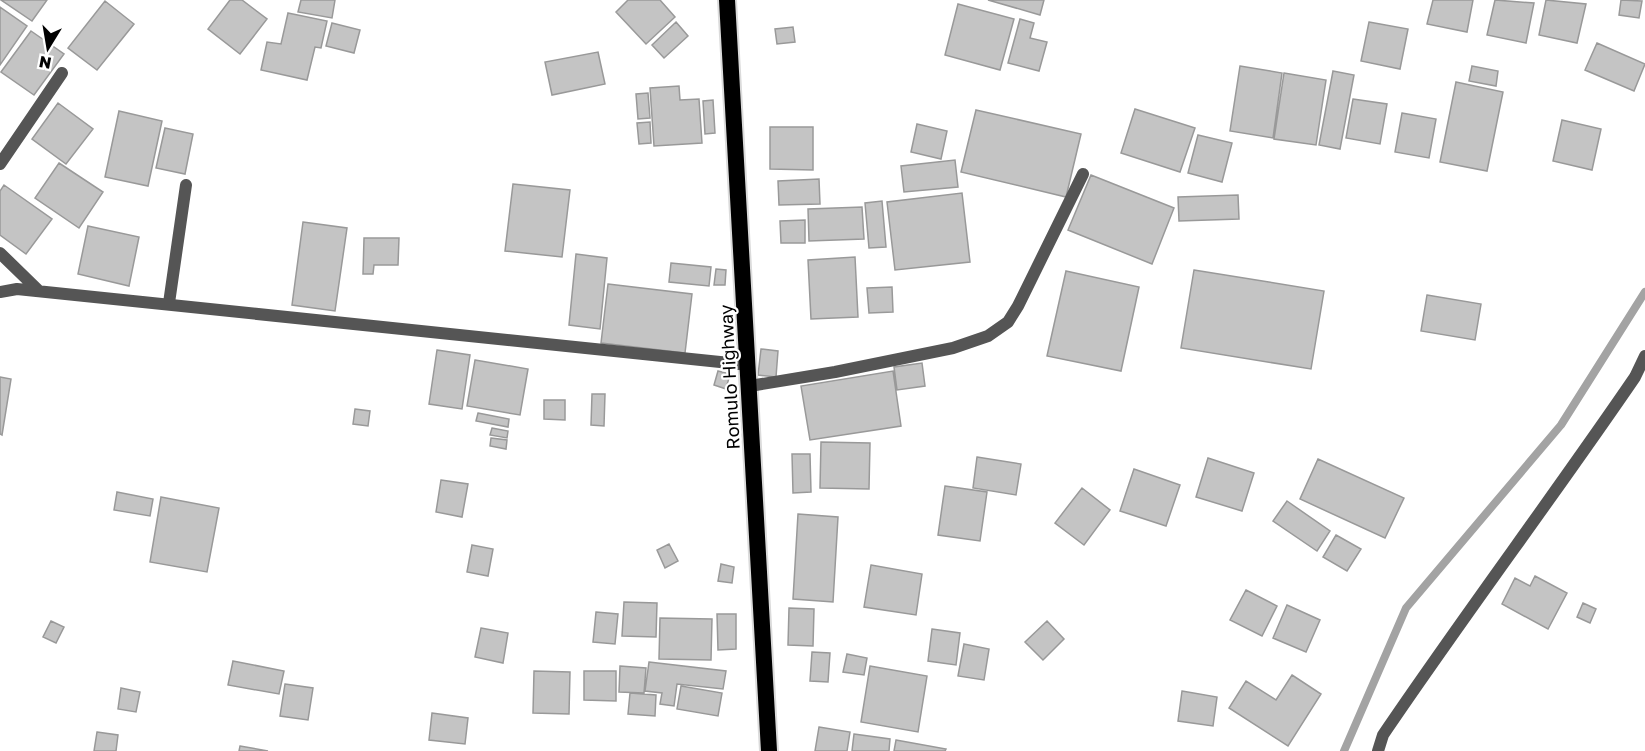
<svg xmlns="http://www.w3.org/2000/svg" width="1645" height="751" viewBox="0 0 1645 751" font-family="'Golos Text',sans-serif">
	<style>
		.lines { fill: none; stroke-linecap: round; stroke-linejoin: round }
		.stream { stroke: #a3a3a3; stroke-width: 8 }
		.building { fill: #c4c4c4; stroke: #999; stroke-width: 1.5 }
		.trunk-casing { stroke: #dbdbdb; stroke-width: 20 }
		.service { stroke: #555; stroke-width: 12 }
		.minor { stroke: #555; stroke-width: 12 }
		.trunk { stroke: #000; stroke-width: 16 }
		.labels { text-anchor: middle; stroke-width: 4.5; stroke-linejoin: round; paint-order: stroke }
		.street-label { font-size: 18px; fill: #000; stroke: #fff }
	</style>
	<rect width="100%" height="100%" fill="#fff"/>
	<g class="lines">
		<path class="stream" d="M1344,751L1406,608L1561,425L1645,292"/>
	</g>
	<path class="building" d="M1,0H47L32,21Z
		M230,0H242L267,19L240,54L208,29Z
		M301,0H335L332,18L298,12Z
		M628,0H660L675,17L646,44L616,12Z
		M988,0H1044L1040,15Z
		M1433,0H1473L1467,32L1427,24Z
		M1495,0L1534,3L1526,43L1487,35Z
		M1546,0L1586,4L1577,43L1539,35Z
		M1621,0L1642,1L1639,18L1619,15Z
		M105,1L134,24L97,70L68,48Z
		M958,4L1014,19L1000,70L945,55Z
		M0,7L27,26L0,65Z
		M288,13L327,21L321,48L315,47L307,80L261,70L267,42L281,44Z
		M1020,19L1034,23L1030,38L1047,42L1039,71L1008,63Z
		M676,22L688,36L664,58L652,45Z
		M1369,22L1408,29L1400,69L1361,61Z
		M332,23L360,30L354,53L326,46Z
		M793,27L795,42L777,44L775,29Z
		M31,31L64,54L34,95L1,72Z
		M1597,43L1645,64L1634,91L1585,70Z
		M598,52L605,84L552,95L545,62Z
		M1240,66L1282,73L1273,138L1230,131Z
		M1472,66L1498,71L1496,86L1469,81Z
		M1333,71L1354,75L1340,149L1319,145Z
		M1284,73L1326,80L1316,145L1274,139Z
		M1456,82L1503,92L1487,171L1440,162Z
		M679,86L680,100L699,99L702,143L654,146L650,88Z
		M648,93L650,118L638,119L636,94Z
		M1353,99L1387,104L1380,144L1346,138Z
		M713,100L715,133L705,134L703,101Z
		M58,103L93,129L66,164L32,139Z
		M1135,109L1195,128L1180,172L1121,153Z
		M976,110L1081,134L1066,197L961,172Z
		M119,111L162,121L148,186L105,177Z
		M1402,113L1436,119L1429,158L1395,152Z
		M1562,120L1601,129L1592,170L1553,161Z
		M650,122L651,143L639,144L637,123Z
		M917,124L947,131L941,159L911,152Z
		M770,127H813V170L770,169Z
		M165,128L193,134L185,174L156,168Z
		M1198,135L1232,143L1222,182L1188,173Z
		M955,160L958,187L904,192L901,166Z
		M59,163L103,192L79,228L35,198Z
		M1091,175L1174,208L1152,264L1068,230Z
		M819,179L820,204L779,205L778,181Z
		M513,184L570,190L562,257L505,251Z
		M4,185L52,219L26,254L0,235V191Z
		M962,193L970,262L895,270L887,202Z
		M1238,195L1239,219L1179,221L1178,197Z
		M882,201L886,247L869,248L865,203Z
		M862,207L864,239L809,241L808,209Z
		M805,220V243H781L780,221Z
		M303,222L347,228L335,311L292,305Z
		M88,226L139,237L129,286L78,274Z
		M364,238H399L398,265H374L373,274H363Z
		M576,254L607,258L600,329L569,325Z
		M855,257L858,317L811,319L808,260Z
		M671,263L711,267L709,286L669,282Z
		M716,269L726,270L725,285H714Z
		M1194,270L1324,291L1311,369L1181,348Z
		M1066,271L1139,287L1121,371L1047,356Z
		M608,284L692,294L685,353L601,343Z
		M892,287L893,312L869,313L867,288Z
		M1427,295L1481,304L1475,340L1421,331Z
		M761,349L778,351L776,377L758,375Z
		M437,350L470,355L462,409L429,404Z
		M475,360L528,369L520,415L467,406Z
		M922,363L925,386L897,390L894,367Z
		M718,371L730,374L726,389L714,385Z
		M893,371L901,426L810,440L801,386Z
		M0,377L11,379L2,435L0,434Z
		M592,394H605L604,426L591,425Z
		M544,400H565V420L544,419Z
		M355,409L370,411L368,426L353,424Z
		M478,413L509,419L508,427L476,421Z
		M492,428L508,431L507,438L490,435Z
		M491,438L507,440L506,449L490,446Z
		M821,442L870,443L869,489L820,488Z
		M792,454H810L811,492L793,493Z
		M977,457L1021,464L1016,495L973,488Z
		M1208,458L1254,473L1242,511L1196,497Z
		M1318,459L1404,498L1385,538L1300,499Z
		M1134,469L1180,485L1166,526L1120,511Z
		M441,480L468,484L462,517L436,512Z
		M945,486L987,492L980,541L938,535Z
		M1082,488L1110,510L1084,545L1055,523Z
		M117,492L153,499L150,516L114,510Z
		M161,497L219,508L207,572L150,562Z
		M1287,501L1330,531L1317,551L1273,521Z
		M798,514L838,517L833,602L793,599Z
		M1336,535L1361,549L1347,571L1323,557Z
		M669,544L678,561L665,568L657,550Z
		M472,545L493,549L488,576L467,572Z
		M721,564L734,567L732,583L718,581Z
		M871,565L922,574L916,615L864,607Z
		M1535,576L1567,593L1548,629L1502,604L1515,578L1530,586Z
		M1246,590L1277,606L1262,636L1230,620Z
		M624,602L657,603L656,637L622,636Z
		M1583,603L1596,609L1590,623L1577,617Z
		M1287,605L1320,620L1306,652L1273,638Z
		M789,608L814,609L813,646L788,645Z
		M596,612L618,614L615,644L593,642Z
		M717,614H736V649L718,650Z
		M660,618L712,619L711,660L659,659Z
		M51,621L64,627L56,643L43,637Z
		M1047,621L1064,639L1043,660L1025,642Z
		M481,628L508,633L503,663L475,657Z
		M932,629L960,633L956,665L928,661Z
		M964,644L989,649L984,680L958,676Z
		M812,652L830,653L828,682L810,681Z
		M847,654L867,658L864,675L843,672Z
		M233,661L284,671L279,694L228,685Z
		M649,662L726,671L723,689L677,684L674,706L660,704L662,693L645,691Z
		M620,666L646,668L644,693L619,692Z
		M870,666L927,676L918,732L861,722Z
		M534,671L570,672L569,714L533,713Z
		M584,671H616V701L584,700Z
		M1292,675L1321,694L1288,746L1229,708L1246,681L1276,700Z
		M285,684L313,688L308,720L280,716Z
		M681,686L722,693L718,716L677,709Z
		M121,688L140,692L136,712L118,709Z
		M1182,691L1217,697L1213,726L1178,721Z
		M630,693L656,695L655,716L628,714Z
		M432,713L468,718L465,744L429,740Z
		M819,727L850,732L847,751H815Z
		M97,732L118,735L116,751H94Z
		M854,734L890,739L889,751H852Z
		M896,740L946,749L945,751H894Z
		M240,746L268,751H239Z"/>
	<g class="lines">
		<g class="trunk-casing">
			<path id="trunk" d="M727,0L769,751"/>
		</g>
		<path class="service" d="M169,303L186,185"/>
		<path class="minor" d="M0,164L62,73
			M0,253L39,291
			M0,292L17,289L749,365
			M750,386L835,372L953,348L988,336L1008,322L1018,306L1083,174
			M1378,751L1383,735C1465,614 1553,497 1635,377L1645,356"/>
		<use href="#trunk" class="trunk"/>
	</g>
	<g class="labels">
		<g class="street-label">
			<text transform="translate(730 377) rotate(-93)" y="6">Romulo Highway</text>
		</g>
	</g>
	<g transform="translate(48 48) rotate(191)" stroke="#ffffff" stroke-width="4.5" paint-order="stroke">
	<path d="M0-4.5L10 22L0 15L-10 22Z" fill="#000000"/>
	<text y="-9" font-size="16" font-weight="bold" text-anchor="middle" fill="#000000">N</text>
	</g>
</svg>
